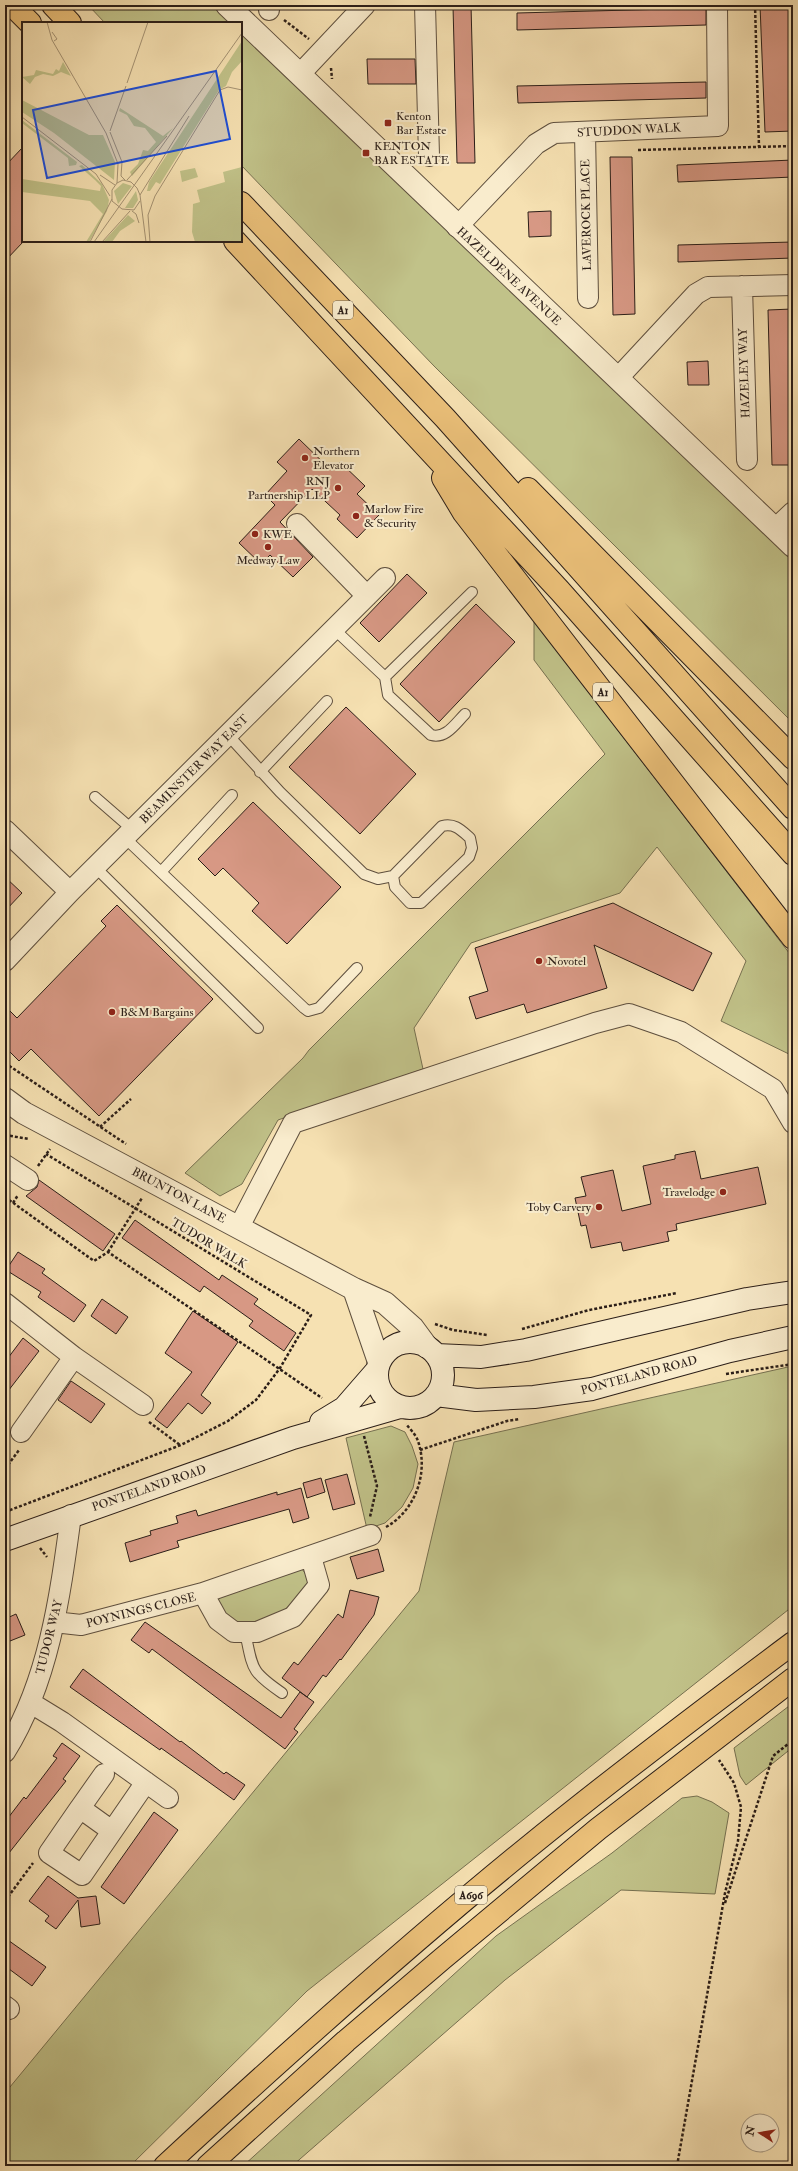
<svg xmlns="http://www.w3.org/2000/svg" width="798" height="2171" viewBox="0 0 798 2171" font-family="'IM FELL Double Pica',serif">
	<style>
		.green { fill: #c1c289; stroke: #767050 }
		.building { fill: #d79884; stroke: #2b1e18 }
		.lines { fill: none; stroke-linecap: round; stroke-linejoin: round }
		.service-casing { stroke: #5e4f3e; stroke-width: 12 }
		.minor-casing { stroke: #5e4f3e; stroke-width: 22 }
		.tertiary-casing { stroke: #5e4f3e; stroke-width: 24 }
		.secondary-casing { stroke: #2b1e18; stroke-width: 24 }
		.trunk-casing { stroke: #2b1e18; stroke-width: 24 }
		.path { stroke: #2b1e18; stroke-width: 2.5; stroke-dasharray: 3 2; stroke-linecap: butt }
		.service { stroke: #f9eccd; stroke-width: 10 }
		.minor { stroke: #f9eccd; stroke-width: 20 }
		.tertiary { stroke: #f9eccd; stroke-width: 22 }
		.secondary { stroke: #f9eccd; stroke-width: 22 }
		.trunk { stroke: #ebc079; stroke-width: 22 }
		.poi-dot { fill: #8f2418; stroke: #f9eccd; stroke-width: 1.5 }
		.labels { text-anchor: middle; stroke-width: 4; stroke-linejoin: round; paint-order: stroke }
		.shield { fill: #f9eccd; stroke: #695c4e; stroke-width: 1 }
		.shield-label { font-size: 11px; font-weight: bold; fill: #2b1e18 }
		.poi-label { font-size: 12px; fill: #2b1e18; stroke: #f9eccd; text-anchor: start }
		.street-label { font-size: 12px; fill: #2b1e18; stroke: #f9eccd }
		.inset-road { fill: none; stroke: #a59374; stroke-width: 1 }
		.view { fill: #1d4ed8; fill-opacity: 0.15; stroke: #1d4ed8; stroke-width: 2 }
		.inset-edge { fill: none; stroke: #2b1e18; stroke-width: 2 }
	</style>
	<rect width="100%" height="100%" fill="#f6e1b2"/>
	<filter id="stains"><feTurbulence type="fractalNoise" baseFrequency=".005" numOctaves="4"/><feColorMatrix values="0 0 0 0 .2 0 0 0 0 .09 0 0 0 0 .02 0 0 0 .5 -.17"/></filter>
	<radialGradient id="worn" r=".72"><stop offset=".6" stop-color="#630" stop-opacity="0"/><stop offset="1" stop-color="#630" stop-opacity=".3"/></radialGradient>
	<path class="green" d="M88,5H215L231,23H105Z
		M241,32L639,409L793,561V723L434,366L241,165Z
		M534,621L793,958V1056L721,1021L746,961L657,847L620,893L471,943L414,1028L423,1069L278,1120L242,1184L220,1196L185,1173L303,1058L309,1050L605,754L534,660Z
		M788,1367L793,1368V1606L307,1991L130,2166H5V2093L419,1591L454,1442Z
		M391,1426L405,1432L412,1446L418,1464L413,1488L402,1507L385,1523L367,1529L346,1438Z
		M302,1569L310,1580L311,1587L283,1611L258,1622L231,1625L218,1603L219,1596Z
		M793,1703V1747L746,1785L740,1776L734,1748Z
		M697,1796L712,1802L729,1813L715,1894L621,1890L505,1980L292,2166H243L496,1936L612,1853L682,1798Z"/>
	<path class="building" d="M471,5L475,163H457L453,6Z
		M760,5H793V131L765,132Z
		M706,8V25L517,30V13Z
		M367,59H415L416,84H368Z
		M706,82V98L518,103L517,86Z
		M23,147V242L5,261V166Z
		M610,157H632L635,314L613,315Z
		M793,160V177L678,182L677,165Z
		M551,211V236L529,237L528,212Z
		M793,242V258L678,262V245Z
		M792,309L793,465H772L768,310Z
		M708,361L709,385H688L687,362Z
		M299,439L332,471L340,462L365,486L357,494L379,515L357,538L337,519L340,515L312,489L280,522L313,557L293,577L270,555L261,564L239,543L275,505L265,495L287,471L277,462Z
		M407,574L427,593L379,642L360,623Z
		M476,604L515,642L439,722L400,684Z
		M346,707L416,774L360,834L289,767Z
		M253,802L341,887L287,944L252,911L259,903L223,868L215,876L198,859Z
		M5,877L22,893L5,911Z
		M613,903L712,953L693,991L594,945L607,988L527,1013L524,1004L476,1019L469,997L488,991L475,948Z
		M117,905L213,999L99,1116L31,1049L19,1061L5,1047V1006L17,1018L106,926L101,921Z
		M695,1151L701,1179L758,1167L766,1204L676,1224L677,1230L667,1232L669,1241L623,1251L621,1242L591,1248L586,1225L581,1226L575,1198L586,1196L581,1177L613,1170L622,1211L651,1204L643,1166L675,1159V1155Z
		M39,1180L115,1234L103,1251L26,1196L37,1187Z
		M135,1220L219,1280L222,1275L258,1299L254,1304L296,1333L284,1351L249,1326L253,1321L204,1286L200,1292L122,1238Z
		M18,1252L45,1269L42,1273L86,1305L74,1322L38,1297L41,1292L6,1270Z
		M102,1299L128,1317L116,1334L91,1316Z
		M193,1311L238,1342L201,1395L211,1403L202,1414L188,1403L167,1428L155,1419L192,1372L165,1353Z
		M23,1338L39,1351L5,1395V1362Z
		M71,1381L105,1404L91,1423L58,1400Z
		M347,1474L355,1504L333,1510L325,1480Z
		M321,1478L325,1492L307,1498L303,1483Z
		M301,1488L309,1518L293,1523L289,1509L177,1541L179,1547L130,1562L125,1543L151,1535L150,1531L178,1523L176,1516L196,1510L198,1516L277,1492V1495Z
		M378,1549L384,1571L357,1579L350,1557Z
		M350,1590L379,1597L374,1615L341,1660L340,1659L326,1677L323,1675L307,1697L282,1678L294,1662L298,1665L338,1614L343,1618Z
		M16,1614L25,1635L5,1643V1619Z
		M145,1622L281,1718L300,1692L314,1702L294,1729L298,1732L285,1749L152,1649L149,1653L131,1640Z
		M83,1669L180,1742L181,1741L224,1774L226,1772L245,1785L234,1800L161,1748L160,1750L70,1687Z
		M62,1743L80,1756L63,1779L66,1781L5,1858V1822L24,1797L26,1799L57,1758L53,1756Z
		M154,1812L178,1830L124,1904L101,1887Z
		M48,1876L78,1898L96,1896L100,1924L81,1927L78,1900L56,1929L45,1921L49,1916L29,1901Z
		M5,1938L46,1967L32,1986L5,1966Z"/>
	<g class="lines">
		<g class="service-casing">
			<path id="service" d="M334,629L385,677L472,592
				M385,677L388,695L431,735C446,739 455,724 465,714
				M228,735L280,792L364,874L378,879L393,876L395,887L410,903H421L469,857L472,848L470,838C461,830 455,823 442,826L393,876
				M260,772L327,701
				M95,797L133,830
				M125,838L304,1008L308,1011L319,1008L357,968
				M95,867L258,1028
				M161,872L232,795
				M245,1632C253,1669 250,1671 282,1693"/>
		</g>
		<g class="minor-casing">
			<path id="minor" d="M269,5V10
				M425,5L429,156
				M300,74L365,5
				M585,132L588,298
				M457,227L536,144L554,133L718,126L717,5
				M742,286L747,460
				M618,378L696,294L708,287L793,285
				M297,524L367,596
				M775,529L793,512
				M5,830L70,892
				M5,961L70,892L385,578
				M5,1165L28,1180
				M239,1227L293,1123L595,1023L629,1014L681,1032L773,1089L793,1123
				M5,1303L74,1357L143,1405
				M21,1432L74,1357
				M203,1593L218,1620L234,1632H257L293,1617L319,1585L311,1557
				M54,1622L81,1625L203,1593L371,1535
				M31,1703L62,1722L168,1798
				M5,1752C49,1681 60,1597 71,1515
				M80,1808L104,1774
				M112,1831L80,1808L49,1853L82,1875L146,1782
				M5,2006L9,2009"/>
		</g>
		<g class="tertiary-casing">
			<path id="tertiary" d="M227,5L793,546
				M5,1099L24,1113L354,1289L385,1303L413,1328L427,1347
				M354,1289L379,1362"/>
		</g>
		<g class="secondary-casing">
			<path id="secondary" d="M377 1375a33 33 0 1 1 66 0a33 33 0 1 1-66 0Z
				M436,1355L481,1357L526,1350L747,1299L793,1292
				M436,1395L476,1400L534,1397L592,1389L730,1351L793,1337
				M321,1422L344,1408L377,1370
				M5,1540L293,1438L400,1407"/>
		</g>
		<g class="trunk-casing">
			<path id="trunk" d="M12,5L30,23
				M53,5L70,23
				M241,203L445,418L793,808
				M235,241L560,591L793,854
				M443,478L464,513L793,938
				M528,489L793,758
				M165,2166C283,2057 402,1950 526,1849C613,1778 703,1710 793,1643
				M208,2166L346,2041L442,1959L598,1829L793,1679"/>
		</g>
		<path class="path" d="M755,5L759,147
			M284,20L309,39
			M331,68L332,79
			M638,150L793,146
			M5,1063L126,1144
			M100,1127L131,1099
			M5,1135L29,1139
			M38,1166L50,1149
			M5,1197L94,1261L108,1252L322,1398
			M13,1203L18,1195
			M108,1252L142,1198
			M435,1324L453,1330L487,1335
			M522,1329L589,1310L677,1293
			M726,1374L793,1364
			M149,1422L180,1445
			M364,1436L377,1486L370,1517
			M420,1450L507,1421L520,1419
			M5,1469L19,1450
			M5,1512L181,1445L228,1421L256,1400L280,1368L311,1315L46,1154
			M386,1527C415,1511 429,1473 418,1441C416,1435 410,1429 406,1424
			M40,1548L47,1557
			M5,1901L33,1863
			M725,1903L773,1756L793,1740
			M677,2166L725,1893L738,1841L741,1807L734,1783L719,1760"/>
		<use href="#service" class="service"/>
		<use href="#minor" class="minor"/>
		<use href="#tertiary" class="tertiary"/>
		<use href="#secondary" class="secondary"/>
		<use href="#trunk" class="trunk"/>
	</g>
	<g class="poi-dot">
		<rect x="384" y="119" width="8" height="8" rx="2"/>
		<rect x="362" y="149" width="8" height="8" rx="2"/>
		<circle cx="305" cy="458" r="4"/>
		<circle cx="338" cy="488" r="4"/>
		<circle cx="356" cy="516" r="4"/>
		<circle cx="255" cy="534" r="4"/>
		<circle cx="268" cy="547" r="4"/>
		<circle cx="539" cy="961" r="4"/>
		<circle cx="112" cy="1012" r="4"/>
		<circle cx="723" cy="1192" r="4"/>
		<circle cx="599" cy="1207" r="4"/>
	</g>
	<g class="labels">
		<g class="shield">
			<rect x="333" y="301" width="20" height="18" rx="3"/>
			<rect x="593" y="683" width="20" height="18" rx="3"/>
			<rect x="455" y="1886" width="32" height="18" rx="3"/>
		</g>
		<g class="shield-label">
			<text x="343" y="314">A1</text>
			<text x="603" y="696">A1</text>
			<text x="471" y="1899">A696</text>
		</g>
		<g class="poi-label">
			<text x="396" y="120">Kenton<tspan x="396" dy="14">Bar Estate</tspan></text>
			<text x="374" y="150">KENTON<tspan x="374" dy="14">BAR ESTATE</tspan></text>
			<text x="313" y="455">Northern<tspan x="313" dy="14">Elevator</tspan></text>
			<text x="330" y="485" text-anchor="end">RNJ<tspan x="330" dy="14">Partnership LLP</tspan></text>
			<text x="364" y="513">Marlow Fire<tspan x="364" dy="14">&amp; Security</tspan></text>
			<text x="263" y="538">KWE</text>
			<text x="268" y="564" text-anchor="middle">Medway Law</text>
			<text x="547" y="965">Novotel</text>
			<text x="120" y="1016">B&amp;M Bargains</text>
			<text x="715" y="1196" text-anchor="end">Travelodge</text>
			<text x="591" y="1211" text-anchor="end">Toby Carvery</text>
		</g>
		<g class="street-label">
			<text transform="translate(629 130) rotate(-3)" y="4">STUDDON WALK</text>
			<text transform="translate(586 215) rotate(-91)" y="4">LAVEROCK PLACE</text>
			<text transform="translate(509 276) rotate(43)" y="4">HAZELDENE AVENUE</text>
			<text transform="translate(744 373) rotate(-92)" y="4">HAZELEY WAY</text>
			<text transform="translate(194 769) rotate(-45)" y="4">BEAMINSTER WAY EAST</text>
			<text transform="translate(179 1195) rotate(28)" y="4">BRUNTON LANE</text>
			<text transform="translate(209 1243) rotate(31)" y="4">TUDOR WALK</text>
			<text transform="translate(639 1375) rotate(-15)" y="4">PONTELAND ROAD</text>
			<text transform="translate(149 1488) rotate(-19)" y="4">PONTELAND ROAD</text>
			<text transform="translate(141 1610) rotate(-14)" y="4">POYNINGS CLOSE</text>
			<text transform="translate(49 1637) rotate(-76)" y="4">TUDOR WAY</text>
		</g>
	</g>
	<g transform="translate(22 22)">
		<rect width="220" height="220" fill="#f6e1b2"/>
		<path d="M220,19V39L210,50L204,64L197,68L138,162L134,160L128,169H125L127,160ZM41,40L49,54L39,50L31,54L21,52L13,55L8,62L0,55L12,53L14,48L31,52L34,47L37,49ZM0,78L67,113H81L93,140L92,158L32,111L0,90ZM98,86L141,114L151,106L110,154L108,150L116,142L121,128L126,129L134,120L123,106L112,104L105,93L97,89ZM0,98L55,140L54,143L47,144L46,136L0,101ZM60,143L80,162L87,178L85,189L67,220H64L81,192L68,179L0,170V157L78,169L79,164L73,158L57,144ZM220,145V220H173L170,210L171,182L178,180L175,168L203,160L201,150ZM173,146L176,155L160,160L158,149ZM101,161L110,164L96,182L92,169ZM114,169L116,178L111,186H103ZM106,193L113,199L98,209L90,220H81Z" fill="#c1c289"/>
		<path class="inset-road" d="M25,0L30,18L84,111L96,142L95,161M30,10L35,17L32,19M105,61L126,0M0,95L74,152L88,174M88,109L104,64M88,110L100,140L99,154L103,158M78,153L93,163M105,158L145,114M118,173L167,94M118,179L112,188L100,187L90,179V168L95,161L101,158L109,160L115,166L118,173L124,220M110,189L114,192L117,201M68,220L90,177M72,220L220,11M80,220L108,189M128,220L126,193L133,174L198,68L206,65L220,68"/>
		<path class="view" d="M194,49L208,117L25,156L11,88Z"/>
		<rect width="220" height="220" class="inset-edge"/>
	</g>
	<rect width="798" height="2171" fill="none" stroke="#f6e1b2" stroke-width="20"/>
	<rect x="6" y="6" width="786" height="2159" fill="none" stroke="#2b1e18" stroke-width="2"/>
	<rect x="10" y="10" width="778" height="2151" fill="none" stroke="#2b1e18"/>
	<g transform="translate(760 2133) rotate(282)"><circle r="19" fill="#f9eccd" stroke="#a79a85"/>
	<path d="M0-3L7 15L0 10L-7 15Z" fill="#8f2418"/>
	<text y="-6" font-size="11" font-weight="bold" text-anchor="middle" fill="#2b1e18">N</text>
	</g>
	<rect width="100%" height="100%" filter="url(#stains)"/>
	<rect width="100%" height="100%" fill="url(#worn)"/>
</svg>
